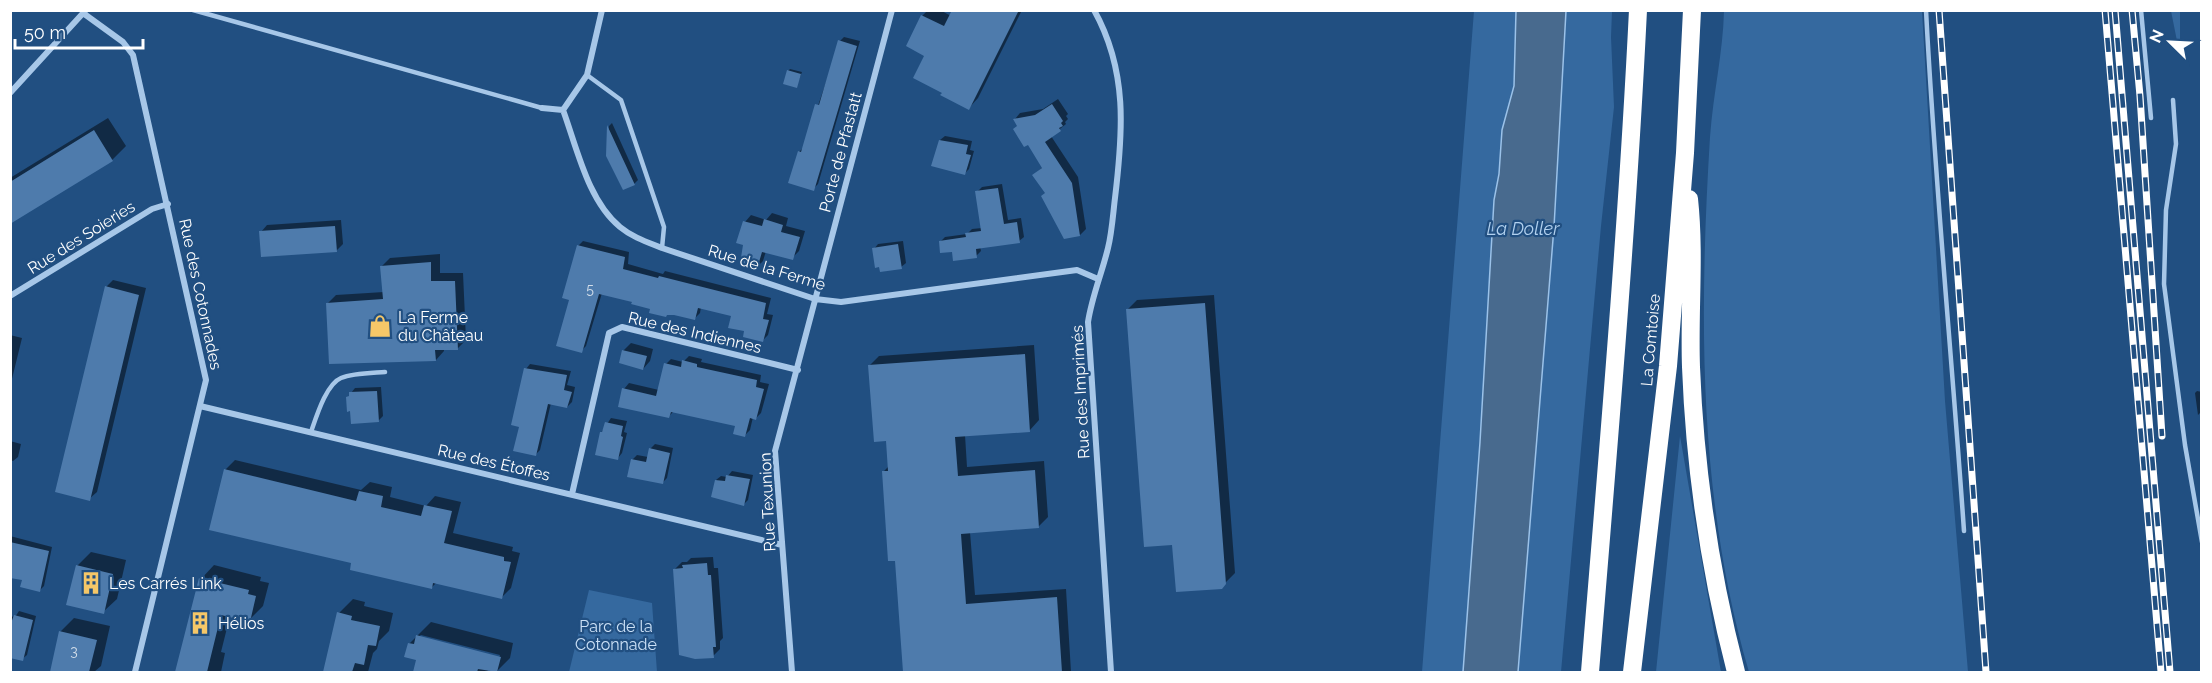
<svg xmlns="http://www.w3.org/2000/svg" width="2212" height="683" viewBox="0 0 2212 683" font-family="Raleway,sans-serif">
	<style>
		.green { fill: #35699f }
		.water { fill: #486a8e; stroke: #9bc2e9; stroke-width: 1.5 }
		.shadow { fill: #0007; fill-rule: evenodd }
		.building { fill: #4e7bac }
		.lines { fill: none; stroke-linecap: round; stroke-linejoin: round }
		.service { stroke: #a7c7e8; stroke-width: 4.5 }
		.minor { stroke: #a7c7e8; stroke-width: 6 }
		.motorway { stroke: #fff; stroke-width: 18 }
		.rail-casing { stroke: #fff; stroke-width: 7 }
		.rail { stroke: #214f81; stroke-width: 4.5; stroke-dasharray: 14; stroke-linecap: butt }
		.labels { text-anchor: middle; stroke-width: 4.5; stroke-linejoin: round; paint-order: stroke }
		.number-label { font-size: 14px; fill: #d3deea }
		.street-label { font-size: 16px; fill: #fff; stroke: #214f81 }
		.poi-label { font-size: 16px; fill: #fff; stroke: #214f81; text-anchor: start }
		.park-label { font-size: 16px; fill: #cbe0f6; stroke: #214f81 }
		.water-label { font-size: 18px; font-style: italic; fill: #b2d1ef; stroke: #214f81 }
	</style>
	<rect width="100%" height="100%" fill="#214f81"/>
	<path class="green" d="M1474,11H1516L1514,86L1502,130L1499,174L1494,200L1480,442L1463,672H1422Z
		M1566,11H1612L1611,37L1614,107L1601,226L1561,672H1518L1554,227Z
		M1724,11H1922L1945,401L1968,672H1749C1698,498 1699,317 1710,137C1713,94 1723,53 1724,11Z
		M2171,11H2180V56Z
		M1680,436L1721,672H1656Z
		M589,590L652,603L657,672H569Z"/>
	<path class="water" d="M1516,11H1566L1554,227L1518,672H1463L1480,442L1494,200L1499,174L1502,130L1514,86Z"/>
	<path class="shadow" d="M928,10H940L951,16L954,10H1022L978,98L969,108L944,92L922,16Z
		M844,37L860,41L818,184L813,189L799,152L804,147L840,41Z
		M790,69L802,72L796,87L788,71Z
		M1058,99L1068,114L1066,116L1068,119L1065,122L1066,124L1051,136L1078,177L1086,229L1080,235L1034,175L1043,167L1015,119L1020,113L1043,109Z
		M108,118L126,146L112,160L10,223V178Z
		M612,123L638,180L634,184L608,155L609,126Z
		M945,136L972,141L970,150L974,151L969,169L965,173L940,140Z
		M1002,184L1008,220L1021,218L1024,237L1019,241L980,246L981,251L976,256L953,250L940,242L945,237L967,234L972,229L982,228L977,192L982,187Z
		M772,213L788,218L786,226L805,231L799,251L792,258L766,251L763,261L757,267L745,244V222L751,215L766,220Z
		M341,220L343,244L336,251L261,232L267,225Z
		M583,241L629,252L628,264L663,274L665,271L771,298L767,314L773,315L768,335L763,340L746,330L733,315L701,307L700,313L694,319L602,293L586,346L581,351L571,299L578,246Z
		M903,241L906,263L901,267L874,249L878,244Z
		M440,254V273H463L466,340L457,349L444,348V351L436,360L327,304L336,295L384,292L382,266L390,258Z
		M113,280L146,288L97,492L89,499L106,287Z
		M1214,295L1235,573L1221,587L1173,543L1127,310L1137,300Z
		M10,335L22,338L10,387Z
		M631,343L653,349L650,361L643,369L623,351Z
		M1034,345L1039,420L1030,430L965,435L967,467L1044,461L1048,517L1038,527L970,532L975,595L1066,589L1071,672H904L896,559L883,472L889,466L887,439L870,365L879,356Z
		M689,356L702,359L701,362L761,375L760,382L769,384L761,413L756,418L753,417L750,430L745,435L736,425L674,411L669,416L624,389L629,383L659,390L666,364L671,359L683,362Z
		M530,364L571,371L567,385L575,387L572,402L567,407L551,403L540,450L535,455L521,426L526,369Z
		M381,387L383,416L378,421L351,393L355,388Z
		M2197,391L2202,392V411L2198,415L2195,393Z
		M611,418L627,421L624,432L627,433L622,453L618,458L601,433Z
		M10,441L21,444L18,457L13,461L10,460Z
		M655,444L673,448L667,478L662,483L632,460L637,455L648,457L650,449Z
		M235,460L361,490L370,482L392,487L390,497L426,506L435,496L461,502L453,533L513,547L512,551L520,553L511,588L502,597L437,582L431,588L353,562L225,470Z
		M732,471L753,475L748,500L744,504L716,480L721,476L727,477Z
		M10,536L52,547L44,586L40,590L24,579L10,576Z
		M91,552L126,560L117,599L103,612L77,566Z
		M713,557L714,568H718L723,638L720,641V649L713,656L674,570L682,562H687L691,558Z
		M214,565L261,577L260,581L269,583L263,606L249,620L230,616L221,652L225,653L221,672H178L201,579Z
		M353,599L365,602L364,606L393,613L389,631L379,641L377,649L373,653L368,672H325L339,613Z
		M19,611L36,616L27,655L22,659L10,657V616L15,617Z
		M74,618L110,626L101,666L94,672L51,671L60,632Z
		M431,622L513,643L510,658L496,672L488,670L487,672H414L418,659L409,644ZM421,635L500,655L499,658L418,637Z"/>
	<path class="building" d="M952,10H1019L969,110L940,95L942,93L913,78L924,56L906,46L921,15L944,26Z
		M838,40L857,46L814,191L788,183L798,151L801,152L815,104L819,105Z
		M787,70L801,74L797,88L783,84Z
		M1052,104L1063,121L1061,123L1063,126L1059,128L1061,131L1045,142L1072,183L1080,236L1064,239L1041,196L1045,193L1032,175L1042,168L1028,145L1024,147L1013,129L1017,126L1013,119L1035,115Z
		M607,125L635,185L623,190L606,156Z
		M94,130L113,161L10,224V182Z
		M939,140L968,145L966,154L971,155L965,175L931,166Z
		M998,188L1004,224L1017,222L1020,243L976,249L977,258L953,261L952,252L940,253L939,241L966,237L965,233L981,231L975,191Z
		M764,219L783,225L781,232L800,237L793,260L762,252L757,269L740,264L743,245L736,243L743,221L762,226Z
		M335,226L337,252L261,257L259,231Z
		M898,244L902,269L880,272L879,267L875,268L872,248Z
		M577,245L625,257L623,269L658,278L659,276L766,303L763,319L769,320L763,342L743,337L744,331L728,328L731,316L698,308L695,320L674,315H667L666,317L649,313L650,309L631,304L632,302L599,294L582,353L556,346L569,300L562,298Z
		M431,262V281H455L458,350H435L436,361L329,364L326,303L383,299L380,266Z
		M105,286L139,295L90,501L55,492Z
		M1205,303L1226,584L1222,589L1176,592L1172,545L1144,547L1126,309Z
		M622,350L647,356L643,370L619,363Z
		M1025,354L1030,432L955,437L958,476L1035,470L1039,528L961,534L966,604L1057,597L1062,672H903L895,561H888L882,471H888L886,441L874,442L868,365Z
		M682,360L697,364V367L757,380L756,387L764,389L756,420L750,418L745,437L733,434L735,426L671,412L669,418L618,407L622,388L656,396L664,363L681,367Z
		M524,368L567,375L564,390L572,392L567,408L548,404L536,456L513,451L519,427L511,425Z
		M377,391L379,422L351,424L350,411L347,412L346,397L349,396V392Z
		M605,422L623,426L621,436L623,437L618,460L595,455L600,432H602Z
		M649,448L670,453L663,484L627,477L631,459L646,462Z
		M224,469L356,501L359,491L383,496L381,507L421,516L424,505L452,511L444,543L504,557V561L511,562L502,599L433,583L432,589L350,570L351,563L209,530Z
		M726,475L750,479L744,506L711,497L715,480L725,481Z
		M10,542L49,551L40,592L20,587L22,580L10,578Z
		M707,563L708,575H711L716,647H713L714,658L695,659L679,655L673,569L683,568L682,565Z
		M76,565L113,574L104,614L66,605Z
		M199,578L249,590L248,594L256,596L250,622L221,615L207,672H175Z
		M337,612L352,616L351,620L380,626L376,646L368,645L364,665L355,663L352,672H323Z
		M14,615L33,620L23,661L10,658V626Z
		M59,631L97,640L89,672H50Z
		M416,635L501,657L497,672L478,669L477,672H413L416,660L404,657L408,643L414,644Z"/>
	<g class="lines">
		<path class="service" d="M193,10L542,108
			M1926,10C1935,184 1952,357 1964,531
			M2141,10L2151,118
			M587,75L621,100L664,227L662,248
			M2173,100L2176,144L2166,210L2164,284L2185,445L2202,542
			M311,432C316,418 326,384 341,378C353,373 372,373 385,372"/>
		<path class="minor" d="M1094,10C1128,71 1123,132 1115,198C1113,214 1112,232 1108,248C1102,273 1092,296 1088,322L1111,672
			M83,13L123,42L133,55L206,380L135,672
			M10,93L85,11
			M542,108L563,110C577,148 588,201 620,227C632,237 647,242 662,248L815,299L841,302L1077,270L1098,279
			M563,110L587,75L602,10
			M10,296L152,209L168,204
			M200,406L782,545
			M572,494L609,333L622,327L798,370
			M792,672L775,451L892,10"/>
		<path class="motorway" d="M1689,199C1695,255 1689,311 1691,367C1695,471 1710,572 1736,672
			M1590,672C1608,452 1627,232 1638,10
			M1632,672L1668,366L1685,153L1692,10"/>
		<g class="rail-casing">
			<path id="rail" d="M1939,10L1986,672
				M2105,10L2161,672
				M2115,10L2170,672
				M2132,10L2140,96L2162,436"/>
		</g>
		<use href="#rail" class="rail"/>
	</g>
	<defs>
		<g id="shop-bare" transform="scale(1.8)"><path d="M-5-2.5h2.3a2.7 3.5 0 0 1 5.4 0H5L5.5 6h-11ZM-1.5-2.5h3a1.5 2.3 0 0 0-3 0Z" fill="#f5c768" stroke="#214f81" stroke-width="2.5" paint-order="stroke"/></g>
		<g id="building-bare" transform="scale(1.8)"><path d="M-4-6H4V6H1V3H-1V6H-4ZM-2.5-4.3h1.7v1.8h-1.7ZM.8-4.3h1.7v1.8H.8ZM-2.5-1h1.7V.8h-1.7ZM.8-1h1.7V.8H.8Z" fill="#f5c768" stroke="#214f81" stroke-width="2.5" paint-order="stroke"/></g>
	</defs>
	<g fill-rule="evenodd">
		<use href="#shop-bare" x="380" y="326"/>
		<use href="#building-bare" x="91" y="583"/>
		<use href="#building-bare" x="200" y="623"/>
	</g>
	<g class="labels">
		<g class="number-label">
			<text x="590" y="294">5</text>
			<text x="74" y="656">3</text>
		</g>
		<g class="street-label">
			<text transform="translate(840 152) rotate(-75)" y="6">Porte de Pfastatt</text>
			<text transform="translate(81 237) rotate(-32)" y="6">Rue des Soieries</text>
			<text transform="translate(767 267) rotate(17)" y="6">Rue de la Ferme</text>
			<text transform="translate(201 294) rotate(78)" y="6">Rue des Cotonnades</text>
			<text transform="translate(695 332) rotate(13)" y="6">Rue des Indiennes</text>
			<text transform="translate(1650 340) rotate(-85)" y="6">La Comtoise</text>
			<text transform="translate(1080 392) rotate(-93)" y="6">Rue des Imprimés</text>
			<text transform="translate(494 462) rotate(13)" y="6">Rue des Étoffes</text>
			<text transform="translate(767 502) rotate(-93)" y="6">Rue Texunion</text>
		</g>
		<g class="poi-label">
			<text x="398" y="323">La Ferme<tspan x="398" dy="18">du Château</tspan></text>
			<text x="109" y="589">Les Carrés Link</text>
			<text x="218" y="629">Hélios</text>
		</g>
		<g class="park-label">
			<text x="616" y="632">Parc de la<tspan x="616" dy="18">Cotonnade</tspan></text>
		</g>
		<g class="water-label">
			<text x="1523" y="235">La Doller</text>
		</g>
	</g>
	<rect width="2212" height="683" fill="none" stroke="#ffffff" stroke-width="24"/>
	<g transform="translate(2170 42) rotate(294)" stroke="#214f81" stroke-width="4.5" paint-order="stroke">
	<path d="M0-4.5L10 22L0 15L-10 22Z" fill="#ffffff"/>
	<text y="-9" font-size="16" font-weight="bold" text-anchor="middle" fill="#ffffff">N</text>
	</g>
	<path d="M15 39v9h128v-9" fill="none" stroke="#ffffff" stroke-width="3"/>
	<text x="24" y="39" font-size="18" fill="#ffffff" stroke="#214f81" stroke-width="4.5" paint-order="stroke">50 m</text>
</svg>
